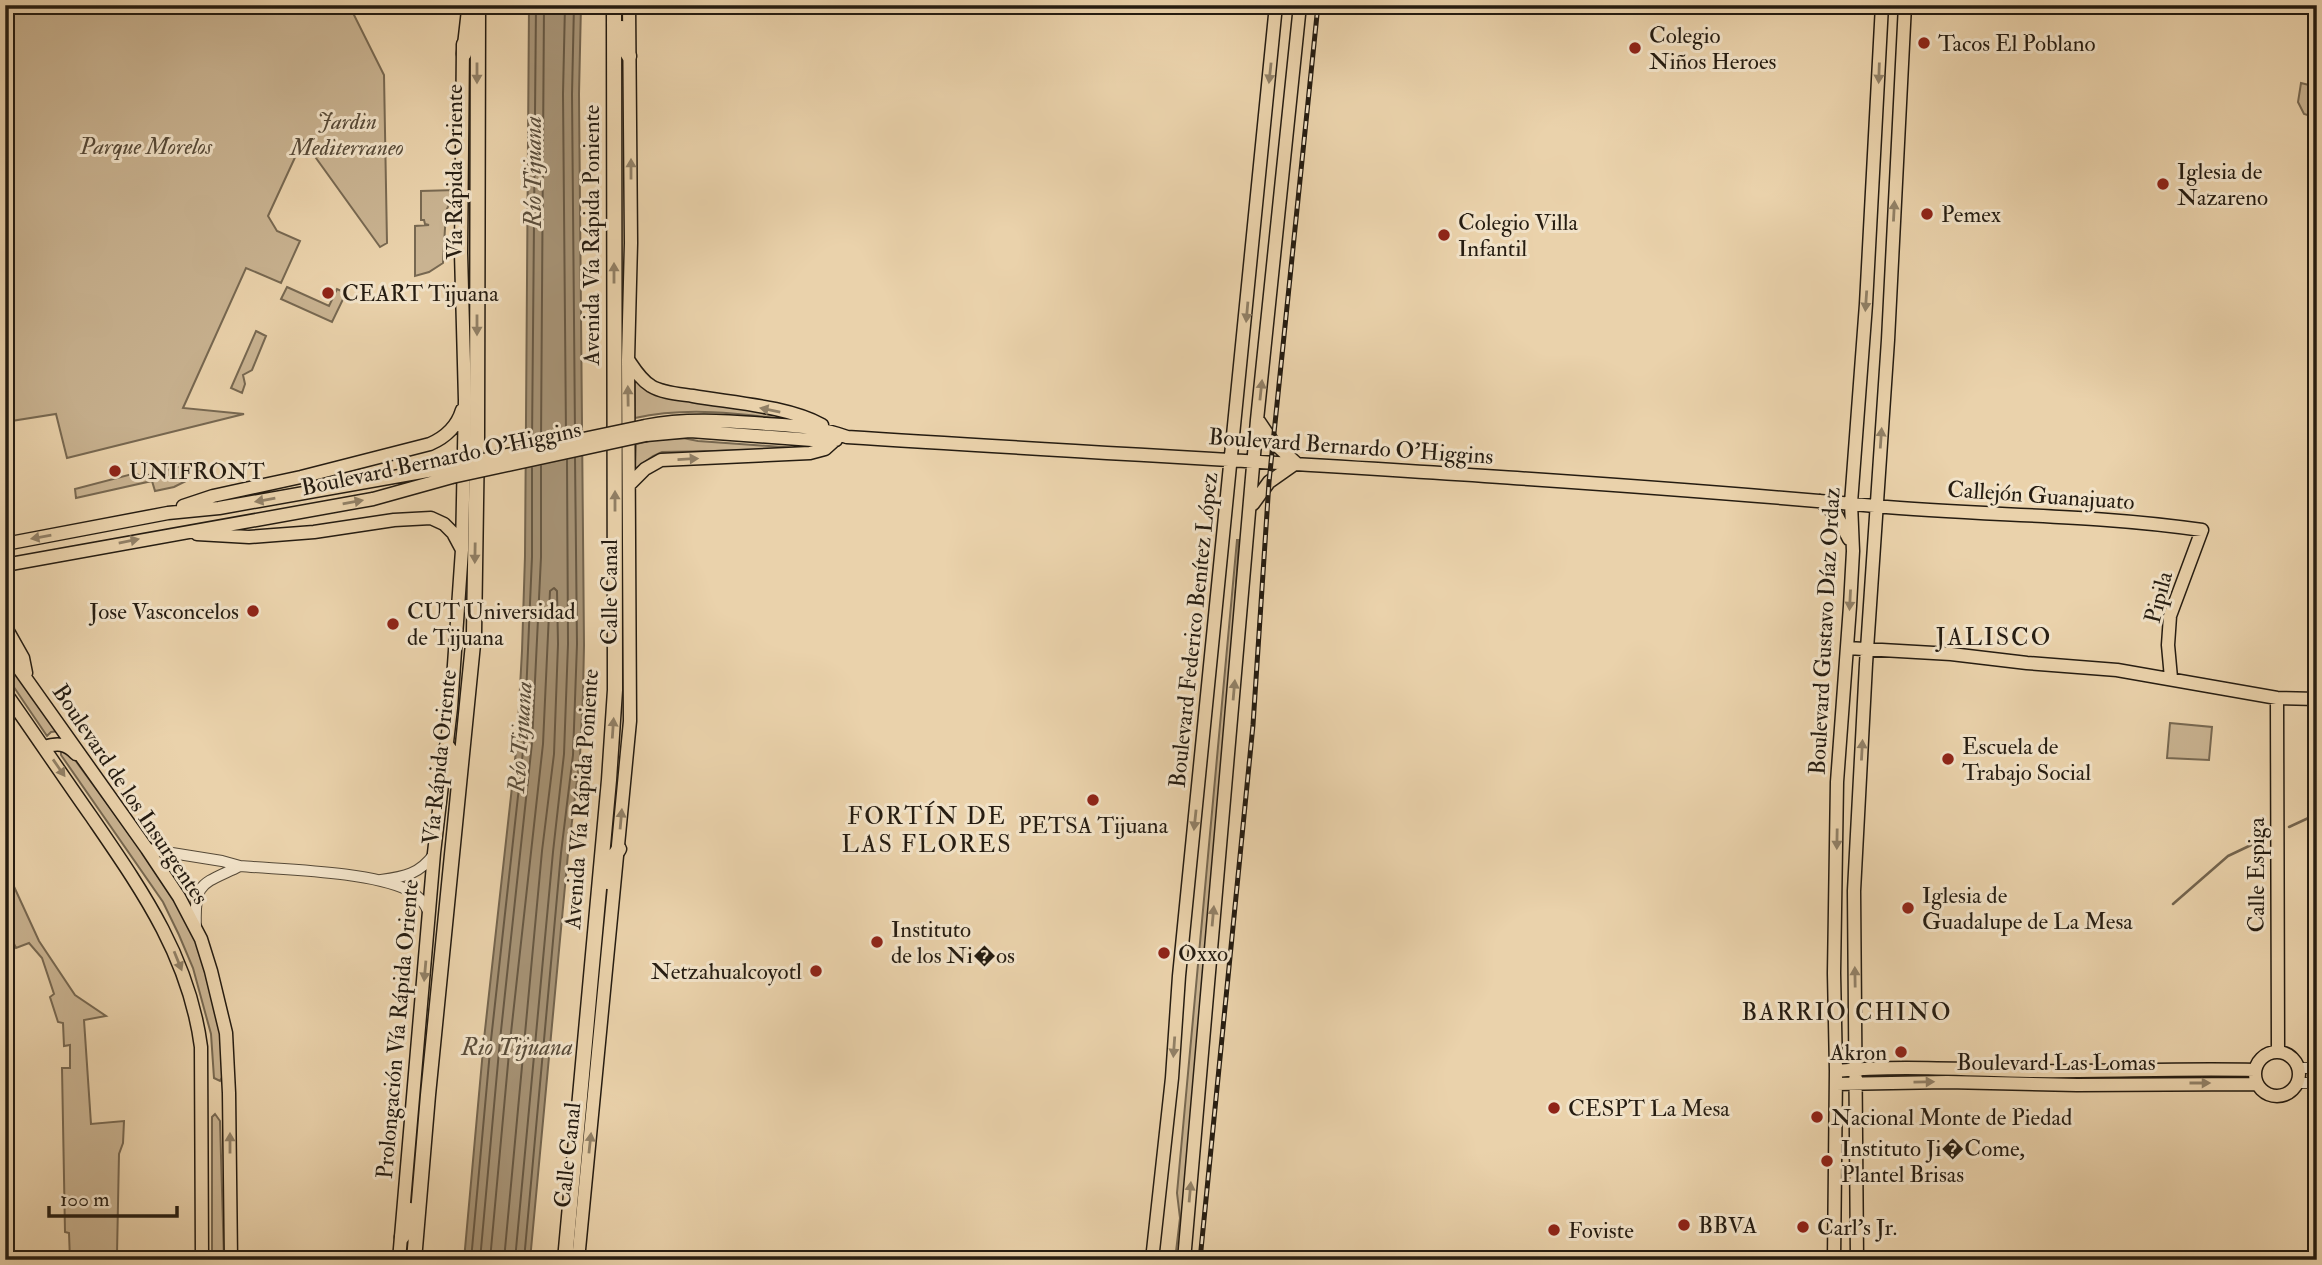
<svg xmlns="http://www.w3.org/2000/svg" width="2322" height="1265" viewBox="0 0 2322 1265" font-family="'IM FELL Double Pica',serif">
	<style>
		.green { fill: #c9b391; stroke: #776851; stroke-width: 2 }
		.water { fill: #a79477; stroke: #73644e; stroke-width: 2 }
		.lines { fill: none; stroke-linecap: round; stroke-linejoin: round }
		.shore { stroke: #665844; stroke-width: 2 }
		.stream { stroke: #73644e; stroke-width: 2.5 }
		.minor-casing { stroke: #564a38; stroke-width: 12 }
		.major-casing { stroke: #251c11; stroke-width: 15 }
		.highway-casing { stroke: #251c11; stroke-width: 17 }
		.minor { stroke: #f1e2c8; stroke-width: 10 }
		.major { stroke: #ead2ab; stroke-width: 12 }
		.highway { stroke: #ead2ab; stroke-width: 14 }
		.rail-casing { stroke: #251c11; stroke-width: 5 }
		.rail { stroke: #f1e2c8; stroke-width: 2.5; stroke-dasharray: 8; stroke-linecap: butt }
		.major-bridge-casing { stroke: #251c11; stroke-width: 15; stroke-linecap: butt }
		.major-bridge { stroke: #ead2ab; stroke-width: 12 }
		.oneway { fill: #918066 }
		.poi-dot { fill: #8f2418; stroke: #f1e2c8; stroke-width: 2.5 }
		.labels { text-anchor: middle; stroke-width: 6; stroke-linejoin: round; paint-order: stroke }
		.poi-label { font-size: 23px; fill: #251c11; stroke: #f1e2c8; text-anchor: start }
		.park-label { font-size: 23px; font-style: italic; fill: #564937; stroke: #f1e2c8 }
		.street-label { font-size: 23px; fill: #251c11; stroke: #f1e2c8 }
		.water-label { font-size: 24px; font-style: italic; fill: #594c3a; stroke: #f1e2c8 }
		.neighbourhood-label { font-size: 24px; letter-spacing: 2px; fill: #251c11; stroke: #f1e2c8 }
	</style>
	<rect width="100%" height="100%" fill="#ead2ab"/>
	<filter id="stains"><feTurbulence type="fractalNoise" baseFrequency=".00286" numOctaves="4"/><feColorMatrix values="0 0 0 0 .2 0 0 0 0 .09 0 0 0 0 .02 0 0 0 .5 -.17"/></filter>
	<radialGradient id="worn" r=".72"><stop offset=".6" stop-color="#630" stop-opacity="0"/><stop offset="1" stop-color="#630" stop-opacity=".3"/></radialGradient>
	<path class="green" d="M5,5H351L352,11L384,75L387,243L380,247L303,140L268,216L277,231L300,241L281,283L246,268L183,408L244,414L67,458L56,414L5,422Z
		M2301,83L2317,87V118L2304,114L2298,102Z
		M456,190L446,211L443,263L429,272L415,276V226L429,225L425,224L424,220H421V191Z
		M287,287L329,306L337,289L346,293L332,322L281,299Z
		M256,331L266,336L252,370L243,375L245,384L242,393L231,388Z
		M635,374L639,378L798,421C744,414 689,406 635,418Z
		M683,438L698,441L811,449L662,452L653,456L635,469L636,444L654,440Z
		M182,466L188,480L174,487L155,491L152,481L76,498L75,489L136,473L141,477Z
		M1237,540H1239L1235,601V640L1184,1196L1178,1260H1175L1180,1218L1177,1193Z
		M5,661L60,731L51,732L47,736L5,674Z
		M2170,723L2212,727L2209,760L2167,758Z
		M67,749L171,891L194,936L205,964L219,1020L224,1074L220,1081L214,1078L211,1034L193,968L179,935L163,902L61,755V750Z
		M5,867L39,941L75,995L106,1016L84,1020L91,1124L124,1121L123,1143L119,1154L117,1254L110,1256V1260H70L69,1233L65,1232L62,1068H70V1045L64,1046L63,1023L58,1022L50,997L54,994L42,958L29,943L16,948L5,925V909L11,907L5,897Z
		M215,1114L220,1121L224,1260H212V1117Z"/>
	<path class="water" d="M529,5H581L579,94L584,645L583,694L580,756L568,854L530,1260H464L484,1039L517,742L522,651L525,556Z"/>
	<g class="lines">
		<path class="shore" d="M565,5L563,94L566,435
			M574,5L572,94L575,433
			M541,440L544,5
			M532,442L536,5
			M471,1260L491,1040L524,742L532,557V468
			M480,1260L500,1040L532,743L541,557V466
			M490,1260L510,1042L543,744L550,591L554,588L557,591L558,644L554,754L542,851L504,1260
			M515,1260L553,852L564,754L568,644L567,460
			M524,1260L561,853L573,755L577,644L575,458"/>
		<path class="stream" d="M2289,827L2317,814
			M2173,904L2228,856L2268,837"/>
		<g class="minor-casing">
			<path id="minor" d="M147,849L222,861L240,866C286,870 368,871 408,890C418,895 425,903 429,913
				M381,880C404,877 420,874 434,854
				M196,928C194,881 201,885 240,866
				M2299,1068H2317
				M2298,1083H2317"/>
		</g>
		<g class="major-casing">
			<path id="major" d="M629,361C635,370 641,380 651,386C662,393 680,394 693,396C733,403 787,406 822,425
				M645,426C686,418 725,421 766,424C793,426 820,427 847,437C1190,459 1533,475 1875,506C1984,516 2094,514 2202,530L2170,616L2168,645L2171,678
				M646,435L690,431L812,440H836
				M629,485L645,469L661,460L810,453L825,449L835,440
				M1820,501L1837,516L1849,539
				M1253,504L1269,482L1296,463L1273,442L1258,420
				M183,506L213,496L301,477L430,444C446,437 457,427 462,410
				M197,534L249,537L314,532L394,520L431,518L444,524L453,533L461,548
				M5,544L168,513L219,508L450,467
				M5,565L373,499L452,477
				M5,626L23,658L26,673
				M1847,648L1951,654L2027,663L2117,670L2277,698L2317,699
				M5,649L147,849L179,897L201,939L211,971L226,1033L229,1093L231,1260
				M5,692C34,733 62,775 91,816C141,889 189,956 201,1047L202,1260
				M2277,698L2278,1052
				M44,747C57,743 66,743 76,754
				M2255 1074a22 22 0 1 1 44 0a22 22 0 1 1-44 0Z
				M1836,1071C1901,1065 1965,1070 2030,1071C2105,1072 2180,1068 2255,1070
				M1836,1084L1947,1082L2077,1085L2257,1084
				M399,1260L434,853L451,708L462,550L465,400L461,253L463,44
				M578,1260L630,721L628,360L631,243L629,5
				M1152,1260L1172,1078L1179,976L1276,5
				M1184,1260L1257,420L1300,5
				M1834,1260L1836,1071L1834,973L1837,782L1850,606L1853,551L1851,503L1866,304L1882,5
				M1857,1260L1854,891L1866,664L1888,340L1905,5"/>
		</g>
		<g class="highway-casing">
			<path id="highway" d="M622,28L623,46L629,56
				M464,54L469,10
				M447,746L452,753L451,774
				M608,882L612,859L619,849
				M402,1237L409,1224L410,1210
				M414,1260L428,1095L474,634L477,438L478,5
				M565,1260L609,780L615,690L614,5"/>
		</g>
		<use href="#minor" class="minor"/>
		<use href="#major" class="major"/>
		<use href="#highway" class="highway"/>
		<g class="rail-casing">
			<path id="rail" d="M1200,1260L1253,725L1269,482L1318,5"/>
		</g>
		<use href="#rail" class="rail"/>
		<g class="major-bridge-casing">
			<path id="major-bridge" d="M450,467L645,426
				M452,477L646,435"/>
		</g>
		<use href="#major-bridge" class="major-bridge"/>
	</g>
	<defs><path id="oneway-solid" d="M-6-.8H1V-3.2L6.5 0L1 3.2V.8H-6Z" transform="scale(1.75)"/></defs>
	<g class="oneway">
		<use href="#oneway-solid" transform="translate(477 73) rotate(90)"/>
		<use href="#oneway-solid" transform="translate(1270 73) rotate(96)"/>
		<use href="#oneway-solid" transform="translate(1879 73) rotate(92)"/>
		<use href="#oneway-solid" transform="translate(631 169) rotate(-90)"/>
		<use href="#oneway-solid" transform="translate(1894 211) rotate(-87)"/>
		<use href="#oneway-solid" transform="translate(614 273) rotate(-90)"/>
		<use href="#oneway-solid" transform="translate(1866 301) rotate(94)"/>
		<use href="#oneway-solid" transform="translate(1247 312) rotate(95)"/>
		<use href="#oneway-solid" transform="translate(477 325) rotate(90)"/>
		<use href="#oneway-solid" transform="translate(1261 390) rotate(-84)"/>
		<use href="#oneway-solid" transform="translate(628 396) rotate(-91)"/>
		<use href="#oneway-solid" transform="translate(770 410) rotate(-169)"/>
		<use href="#oneway-solid" transform="translate(1881 438) rotate(-86)"/>
		<use href="#oneway-solid" transform="translate(688 459) rotate(-3)"/>
		<use href="#oneway-solid" transform="translate(265 500) rotate(170)"/>
		<use href="#oneway-solid" transform="translate(615 501) rotate(-90)"/>
		<use href="#oneway-solid" transform="translate(353 502) rotate(-10)"/>
		<use href="#oneway-solid" transform="translate(41 537) rotate(170)"/>
		<use href="#oneway-solid" transform="translate(129 541) rotate(-11)"/>
		<use href="#oneway-solid" transform="translate(475 553) rotate(91)"/>
		<use href="#oneway-solid" transform="translate(1850 600) rotate(93)"/>
		<use href="#oneway-solid" transform="translate(1234 690) rotate(-85)"/>
		<use href="#oneway-solid" transform="translate(613 728) rotate(-86)"/>
		<use href="#oneway-solid" transform="translate(1862 750) rotate(-87)"/>
		<use href="#oneway-solid" transform="translate(59 768) rotate(55)"/>
		<use href="#oneway-solid" transform="translate(621 819) rotate(-85)"/>
		<use href="#oneway-solid" transform="translate(1195 820) rotate(96)"/>
		<use href="#oneway-solid" transform="translate(1837 839) rotate(91)"/>
		<use href="#oneway-solid" transform="translate(1213 916) rotate(-85)"/>
		<use href="#oneway-solid" transform="translate(178 961) rotate(68)"/>
		<use href="#oneway-solid" transform="translate(425 971) rotate(95)"/>
		<use href="#oneway-solid" transform="translate(1855 977) rotate(-91)"/>
		<use href="#oneway-solid" transform="translate(1174 1047) rotate(94)"/>
		<use href="#oneway-solid" transform="translate(1924 1082) rotate(-1)"/>
		<use href="#oneway-solid" transform="translate(2200 1083)"/>
		<use href="#oneway-solid" transform="translate(230 1143) rotate(-90)"/>
		<use href="#oneway-solid" transform="translate(590 1143) rotate(-84)"/>
		<use href="#oneway-solid" transform="translate(1190 1192) rotate(-85)"/>
	</g>
	<g class="poi-dot">
		<circle cx="1924" cy="43" r="7"/>
		<circle cx="1635" cy="48" r="7"/>
		<circle cx="2163" cy="184" r="7"/>
		<circle cx="1927" cy="214" r="7"/>
		<circle cx="1444" cy="235" r="7"/>
		<circle cx="328" cy="293" r="7"/>
		<circle cx="115" cy="471" r="7"/>
		<circle cx="253" cy="611" r="7"/>
		<circle cx="393" cy="624" r="7"/>
		<circle cx="1948" cy="759" r="7"/>
		<circle cx="1093" cy="800" r="7"/>
		<circle cx="1908" cy="908" r="7"/>
		<circle cx="877" cy="942" r="7"/>
		<circle cx="1164" cy="953" r="7"/>
		<circle cx="816" cy="971" r="7"/>
		<circle cx="1901" cy="1052" r="7"/>
		<circle cx="1554" cy="1108" r="7"/>
		<circle cx="1817" cy="1117" r="7"/>
		<circle cx="1827" cy="1161" r="7"/>
		<circle cx="1684" cy="1225" r="7"/>
		<circle cx="1803" cy="1227" r="7"/>
		<circle cx="1554" cy="1230" r="7"/>
	</g>
	<g class="labels">
		<g class="poi-label">
			<text x="1649" y="43">Colegio<tspan x="1649" dy="26">Niños Heroes</tspan></text>
			<text x="1938" y="51">Tacos El Poblano</text>
			<text x="2177" y="179">Iglesia de<tspan x="2177" dy="26">Nazareno</tspan></text>
			<text x="1941" y="222">Pemex</text>
			<text x="1458" y="230">Colegio Villa<tspan x="1458" dy="26">Infantil</tspan></text>
			<text x="342" y="301">CEART Tijuana</text>
			<text x="129" y="479">UNIFRONT</text>
			<text x="239" y="619" text-anchor="end">Jose Vasconcelos</text>
			<text x="407" y="619">CUT Universidad<tspan x="407" dy="26">de Tijuana</tspan></text>
			<text x="1962" y="754">Escuela de<tspan x="1962" dy="26">Trabajo Social</tspan></text>
			<text x="1093" y="833" text-anchor="middle">PETSA Tijuana</text>
			<text x="1922" y="903">Iglesia de<tspan x="1922" dy="26">Guadalupe de La Mesa</tspan></text>
			<text x="891" y="937">Instituto<tspan x="891" dy="26">de los Ni�os</tspan></text>
			<text x="1178" y="961">Oxxo</text>
			<text x="802" y="979" text-anchor="end">Netzahualcoyotl</text>
			<text x="1887" y="1060" text-anchor="end">Akron</text>
			<text x="1568" y="1116">CESPT La Mesa</text>
			<text x="1831" y="1125">Nacional Monte de Piedad</text>
			<text x="1841" y="1156">Instituto Ji�Come,<tspan x="1841" dy="26">Plantel Brisas</tspan></text>
			<text x="1698" y="1233">BBVA</text>
			<text x="1817" y="1235">Carl's Jr.</text>
			<text x="1568" y="1238">Foviste</text>
		</g>
		<g class="park-label">
			<text x="347" y="129">Jardin<tspan x="347" dy="26">Mediterraneo</tspan></text>
			<text x="146" y="154">Parque Morelos</text>
		</g>
		<g class="street-label">
			<text transform="translate(454 172) rotate(-90)" y="8">Vía Rápida Oriente</text>
			<text transform="translate(591 235) rotate(-90)" y="8">Avenida Vía Rápida Poniente</text>
			<text transform="translate(1351 446) rotate(4)" y="8">Boulevard Bernardo O'Higgins</text>
			<text transform="translate(441 458) rotate(-12)" y="8">Boulevard Bernardo O'Higgins</text>
			<text transform="translate(2041 495) rotate(4)" y="8">Callejón Guanajuato</text>
			<text transform="translate(609 592) rotate(-90)" y="8">Calle Canal</text>
			<text transform="translate(2158 597) rotate(-75)" y="8">Pipila</text>
			<text transform="translate(1193 630) rotate(-84)" y="8">Boulevard Federico Benítez López</text>
			<text transform="translate(1824 631) rotate(-87)" y="8">Boulevard Gustavo Díaz Ordaz</text>
			<text transform="translate(439 757) rotate(-84)" y="8">Vía Rápida Oriente</text>
			<text transform="translate(131 794) rotate(56)" y="8">Boulevard de los Insurgentes</text>
			<text transform="translate(581 799) rotate(-86)" y="8">Avenida Vía Rápida Poniente</text>
			<text transform="translate(2256 875) rotate(-90)" y="8">Calle Espiga</text>
			<text transform="translate(397 1029) rotate(-85)" y="8">Prolongación Vía Rápida Oriente</text>
			<text x="2056" y="1070">Boulevard Las Lomas</text>
			<text transform="translate(567 1155) rotate(-84)" y="8">Calle Canal</text>
		</g>
		<g class="water-label">
			<text transform="translate(533 172) rotate(-90)" y="8">Río Tijuana</text>
			<text transform="translate(520 737) rotate(-86)" y="8">Río Tijuana</text>
			<text x="517" y="1055">Rio Tijuana</text>
		</g>
		<g class="neighbourhood-label">
			<text x="1994" y="645">JALISCO</text>
			<text x="927" y="824">FORTÍN DE<tspan x="927" dy="28">LAS FLORES</tspan></text>
			<text x="1847" y="1020">BARRIO CHINO</text>
		</g>
	</g>
	<rect width="2322" height="1265" fill="none" stroke="#ead2ab" stroke-width="28"/>
	<rect x="7" y="7" width="2308" height="1251" fill="none" stroke="#251c11" stroke-width="3.5"/>
	<rect x="14" y="14" width="2294" height="1237" fill="none" stroke="#251c11" stroke-width="2"/>
	<path d="M49 1206v10h128v-10" fill="none" stroke="#251c11" stroke-width="3.5"/>
	<text x="60" y="1206" font-size="21" fill="#251c11" stroke="#f1e2c8" stroke-width="5" paint-order="stroke">100 m</text>
	<rect width="100%" height="100%" filter="url(#stains)"/>
	<rect width="100%" height="100%" fill="url(#worn)"/>
</svg>
